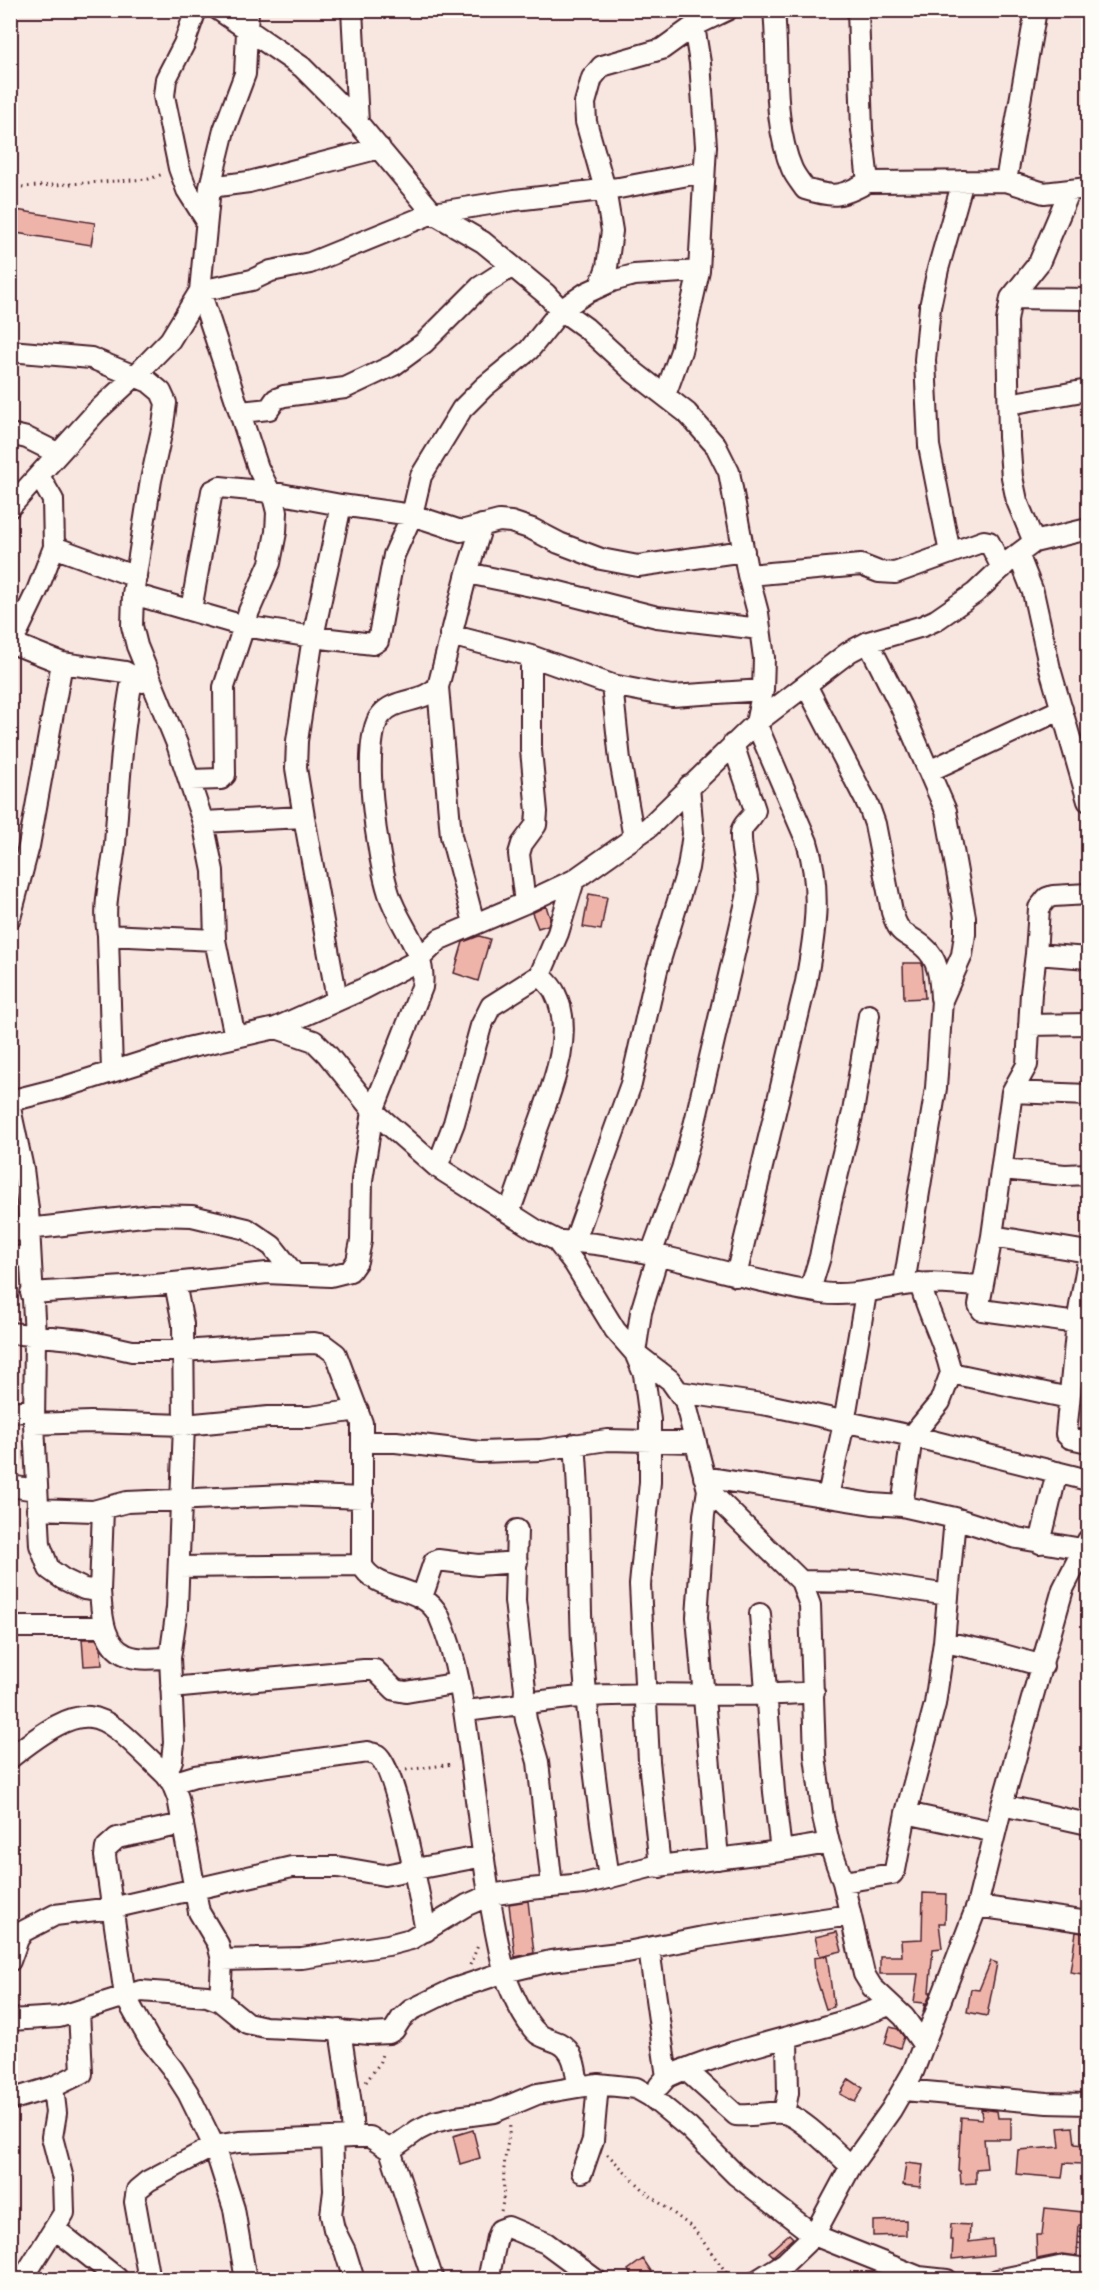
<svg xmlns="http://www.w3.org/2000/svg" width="1099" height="2290" viewBox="0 0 1099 2290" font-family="'Patrick Hand',sans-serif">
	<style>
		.building { fill: #eeb4aa; stroke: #4a1f2b; stroke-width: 1.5 }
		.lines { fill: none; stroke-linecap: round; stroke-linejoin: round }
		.minor-casing { stroke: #4a1f2b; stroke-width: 24 }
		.path { stroke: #4a1f2b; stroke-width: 3; stroke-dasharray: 1.5 4.5; stroke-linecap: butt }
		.minor { stroke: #fdfcf7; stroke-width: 20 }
	</style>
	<rect width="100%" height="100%" fill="#f8e6e0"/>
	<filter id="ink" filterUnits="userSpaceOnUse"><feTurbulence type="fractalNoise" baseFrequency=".0167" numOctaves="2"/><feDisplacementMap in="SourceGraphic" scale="12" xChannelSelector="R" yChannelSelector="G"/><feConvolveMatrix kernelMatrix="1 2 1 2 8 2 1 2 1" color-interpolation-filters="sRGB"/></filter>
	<g filter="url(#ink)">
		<path class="building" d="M10,209L95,223L91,245L10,232Z
			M589,894L607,897L601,930L583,927Z
			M546,906L550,918L548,925L538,928L532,913Z
			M479,936L490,939L478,981L454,973L463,942Z
			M903,963H922L925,998L904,999Z
			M82,1639H96L101,1648L102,1665L84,1666Z
			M923,1893L946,1894L945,1923H939L942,1948L933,1949L929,1992H931L923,2012L925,2003L914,2002L918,1974H880V1956H902L901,1940L922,1939Z
			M528,1901L534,1953L515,1957L509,1904Z
			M837,1932L842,1951L820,1956L815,1937Z
			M1076,1932L1089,1934V1975L1070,1972Z
			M827,1956L834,2007L826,2009L815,1974L814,1958Z
			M991,1961L997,1963L987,2016L967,2012L971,1989L979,1990Z
			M890,2027L898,2029L904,2037L900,2048L885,2043Z
			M849,2079L863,2088L855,2102L840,2094Z
			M981,2109L997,2111L998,2118H1011V2139H984L987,2168L976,2169V2183L961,2184L960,2171H958L961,2117L982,2119Z
			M1073,2127L1075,2144L1084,2145L1082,2164L1064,2163L1062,2178L1016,2174L1018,2150L1060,2147L1058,2128Z
			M473,2130L480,2158L460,2164L453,2136Z
			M906,2163L923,2165L920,2187L903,2185Z
			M1045,2208L1083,2212L1082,2225H1079L1077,2256L1062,2254L1037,2259L1036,2235H1042Z
			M906,2220V2235L873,2236V2221Z
			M951,2224L970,2225L969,2242L992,2239L993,2255L952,2259L953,2240H950Z
			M789,2234L793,2238L773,2256L769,2252Z
			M643,2259L657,2280H634L628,2270Z"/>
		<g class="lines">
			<g class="minor-casing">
				<path id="minor" d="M196,10L184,44L166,79L164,96L179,168L187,190L206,220
					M219,10L302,67L358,123L433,213L483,242L546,294L561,310L586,328L634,372L687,413L716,446L729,472L748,575L758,613L764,658L763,690L756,723L807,842C822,889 815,934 806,982L736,1276
					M352,10L358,123
					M774,10C779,60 772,123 792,169C795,176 801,183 805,189C834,198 841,197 868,182L862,130L858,10
					M1006,181L1036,10
					M868,182L1006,181L1044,193L1088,188
					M210,187L249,182L380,148
					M600,286L607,267L612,231L605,189L586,122L585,103L592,78L602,66L662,49L694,26
					M1011,298L1088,299
					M10,351L91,358L149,382L161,392L166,403L163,425L151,480L133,594L132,626L137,646L177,744L203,822L213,871L215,940L235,1037
					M665,395L681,351L699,271L706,146L700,63L694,26L727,10
					M1009,404L1088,390
					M241,412L269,409L276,399L284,396L345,388L394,365L424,343L480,287L511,267
					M10,434L27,438L57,453
					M10,507L97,411L135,376L170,340L200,291L252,280L271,271L310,263L433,213L515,200L619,188L704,172
					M1034,542L1017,501L1012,477L1009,437L1007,321L1011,298L1039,263L1070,190
					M54,547L136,577
					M950,553L929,446L925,360L930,307L938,269L963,181
					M1018,554L1033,592L1050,669L1088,801
					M467,573L551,590L657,617L760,629
					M748,575L861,565L879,572L895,573L984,541L989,542L1002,568
					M133,594L244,626L313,637L373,644L378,641L394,555L412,515L421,476L462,409L484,387L529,350L561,310L586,293L612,281L634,275L699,271
					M191,610L212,491L220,487L270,492L341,505L412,515L461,531L499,521L511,522L532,529L559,543L601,559L638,566L744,551
					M450,635L531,656L612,685L653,693L672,696L763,690
					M868,642L901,707L946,811L965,917V934L962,955L942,1000L936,1088L904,1284
					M62,663L125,672L143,682
					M612,685L620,760L634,838
					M806,685L869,807L875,824L892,912C900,938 905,931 923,946C939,959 940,979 941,998
					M929,771L1062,709
					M190,780L221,779L225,775L224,687L249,611L270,563L276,532L277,512L274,500L258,468L200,291L210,187L224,130L245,74L248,10
					M304,817L296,768L297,741L313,637L341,505
					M203,822L304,817L337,999
					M525,903L519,854L522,844L536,825L537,812L531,750V656
					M10,918L29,846L62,663L12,643L37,591L54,547L53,500L39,476
					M474,923L451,836L438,687L467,573L482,525
					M108,935L215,940
					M1036,954L1088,958
					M1029,1025L1088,1024
					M276,1028L314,1041L327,1054L373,1111L437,1167L536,1230L556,1240L574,1263L615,1330L635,1353L670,1380L685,1401L708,1490L801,1581L810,1605L815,1756L823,1817L829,1843L843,1882L864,1974L872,1987L904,2017L923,2044
					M112,1071L108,935C102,905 112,874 115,844C119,787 122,731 133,675
					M1012,1092L1088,1095
					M10,1101L61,1088L187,1048L276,1028L363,989L417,961L440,939L525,903L574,880L649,827L756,723L849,652L868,642L923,626L936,620L975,593L1009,561L1034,542L1088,529
					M10,1108L23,1169L28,1209L35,1336L34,1424L40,1545L49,1569L63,1579L84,1589L100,1591C102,1614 102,1644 126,1655C138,1661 157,1658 170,1658
					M437,1167L454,1123L481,1026L491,1006L540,975L558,933L574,880
					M1002,1169L1065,1175L1088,1174
					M509,1212C520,1186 527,1159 536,1132C550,1092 576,1034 555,993C552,986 545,980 540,975
					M10,1231L152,1215L192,1216L247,1229L272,1246L294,1274
					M992,1236L1088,1252
					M575,1240L631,1084L657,970L688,868L693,834L689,786
					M562,1241C650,1245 735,1280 822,1293C850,1297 876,1289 904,1285C929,1281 956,1285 982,1286
					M651,1254L682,1169L695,1122L747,898C750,876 740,856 741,834C741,824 753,819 755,810L733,744
					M658,1256L641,1312L635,1353L644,1374L650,1420V1482L640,1585L649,1761L660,1867
					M10,1257L29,1256
					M1088,1260L1077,1323L1066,1434L1070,1438L1088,1442
					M920,1283C928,1315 945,1342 951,1373L1069,1398
					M810,1290L820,1257L831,1202L853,1112L869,1015
					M31,1293L155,1285L267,1273L330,1276L350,1271L357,1261L361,1241L362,1180L373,1111L422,987C427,952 399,926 389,894C378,861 359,741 381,715C392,701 412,702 426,695C430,693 434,690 438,687
					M1077,1323L982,1310L979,1305L992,1236L1011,1099L1012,1092L1027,1065L1031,993L1036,954L1039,908L1047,898L1053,896L1088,894
					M10,1333L83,1340L132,1351H183L266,1345L314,1343L324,1345L336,1354L362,1423V1565C375,1593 424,1584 439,1616C458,1659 464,1708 470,1754C480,1826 487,1900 504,1970C508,1987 525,2023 538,2034C544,2038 552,2040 559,2043C575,2051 576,2071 578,2087L598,2084L636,2088L650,2096L689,2128L736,2175L814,2235L919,2277L947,2280
					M680,1392L768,1405L912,1436L1088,1480
					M10,1412L34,1410
					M34,1424L90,1422L184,1425L268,1417H310L358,1410
					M363,1442H396L480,1452L541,1450L607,1440L696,1442
					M575,1444C581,1510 579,1575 582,1641C587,1720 597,1799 609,1878
					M704,1477L872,1504L902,1506L955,1518L1017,1538L1088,1550
					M10,1486L36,1490
					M708,1490L704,1515L697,1617L718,1859
					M828,1496L844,1423L866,1293
					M902,1506L912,1436L940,1402L951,1373
					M37,1509L93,1511L127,1502L286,1495L363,1498
					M517,1530L515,1601L525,1689L524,1705L526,1720L538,1762L552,1886
					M1040,1543L1057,1472
					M179,1567L362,1565
					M801,1581L864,1582L948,1595
					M100,1591L103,1509
					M422,1597L434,1562L438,1560L478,1565L517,1562
					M760,1614L774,1792L781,1851
					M10,1627H103
					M944,1642L993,1652L1043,1666
					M171,1688L364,1670H375L395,1690L406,1692L459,1683
					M464,1711C514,1706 563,1696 613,1695C680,1692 747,1698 814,1692
					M10,1758C92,1694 97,1708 166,1775L172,1783L178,1798L199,1912L218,1944L222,1960L220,2001
					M166,1775L172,1760L174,1743L170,1658L177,1608L184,1425L183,1324L175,1283
					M172,1783L195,1776L368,1752C369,1753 376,1754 377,1755C397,1768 420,1902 426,1931
					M1002,1805L1088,1824
					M906,1813L995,1832
					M183,1824L117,1838L106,1848L105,1856L125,1996L149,2039L172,2068L188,2093L214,2146L234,2209L246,2280
					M843,1882L892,1874L895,1870L906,1813L935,1704L944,1642L955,1518
					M977,1906L1088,1922
					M649,1949L667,2077L659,2086
					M222,1960L302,1958L388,1945L411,1939L467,1905L490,1895L529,1889L584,1884L650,1867L781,1851L829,1843
					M10,1961L18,1939L24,1931L55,1915L112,1908L292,1867H338L384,1875L484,1856
					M10,2020L59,2017L141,1991L207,1996L220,2001L247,2023L265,2027L330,2030L369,2034L389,2033L394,2030L401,2019L411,2010L454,1989L505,1972L551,1961L627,1952L703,1937L850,1915
					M340,2030L351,2104L353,2137
					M685,2069L736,2115C752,2117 768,2111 783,2113C801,2116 836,2153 851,2166
					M667,2077C738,2044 816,2035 889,2005
					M904,2090L1047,2103L1088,2104
					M10,2100L53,2087L82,2073L79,2011
					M784,2113L788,2093L787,2039
					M332,2138L334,2191L331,2215L334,2229L345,2251L354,2280
					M390,2150L418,2130L434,2122L456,2117L494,2112L537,2094L578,2087
					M582,2172L593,2140L598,2084
					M55,2229L117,2278
					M22,2280L64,2213L63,2179L52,2137L56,2113L53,2087
					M149,2280L135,2202L137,2190L148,2181L214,2146L239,2142L353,2137H370L390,2150L433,2280
					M488,2280L497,2237L500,2230L508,2227L546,2243L596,2280
					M758,2280L785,2263L814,2235L851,2166L891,2110L913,2072L977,1906L1002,1805L1063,1589L1088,1540
					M997,2280L1064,2266L1088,2269"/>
			</g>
			<path class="path" d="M10,186L22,187L149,179L163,174
				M406,1770L453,1764
				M470,1965L479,1943
				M366,2082L379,2064L383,2051
				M607,2154L648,2194L693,2228L732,2280
				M501,2211C505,2196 503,2182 504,2168C505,2154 509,2139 510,2125
				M1078,2250L1084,2216"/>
			<use href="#minor" class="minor"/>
		</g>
	</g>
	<rect width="1099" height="2290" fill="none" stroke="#fdfcf7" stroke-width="36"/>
	<rect x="18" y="18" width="1063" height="2254" fill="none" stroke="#4a1f2b" stroke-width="2" filter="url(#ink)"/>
</svg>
